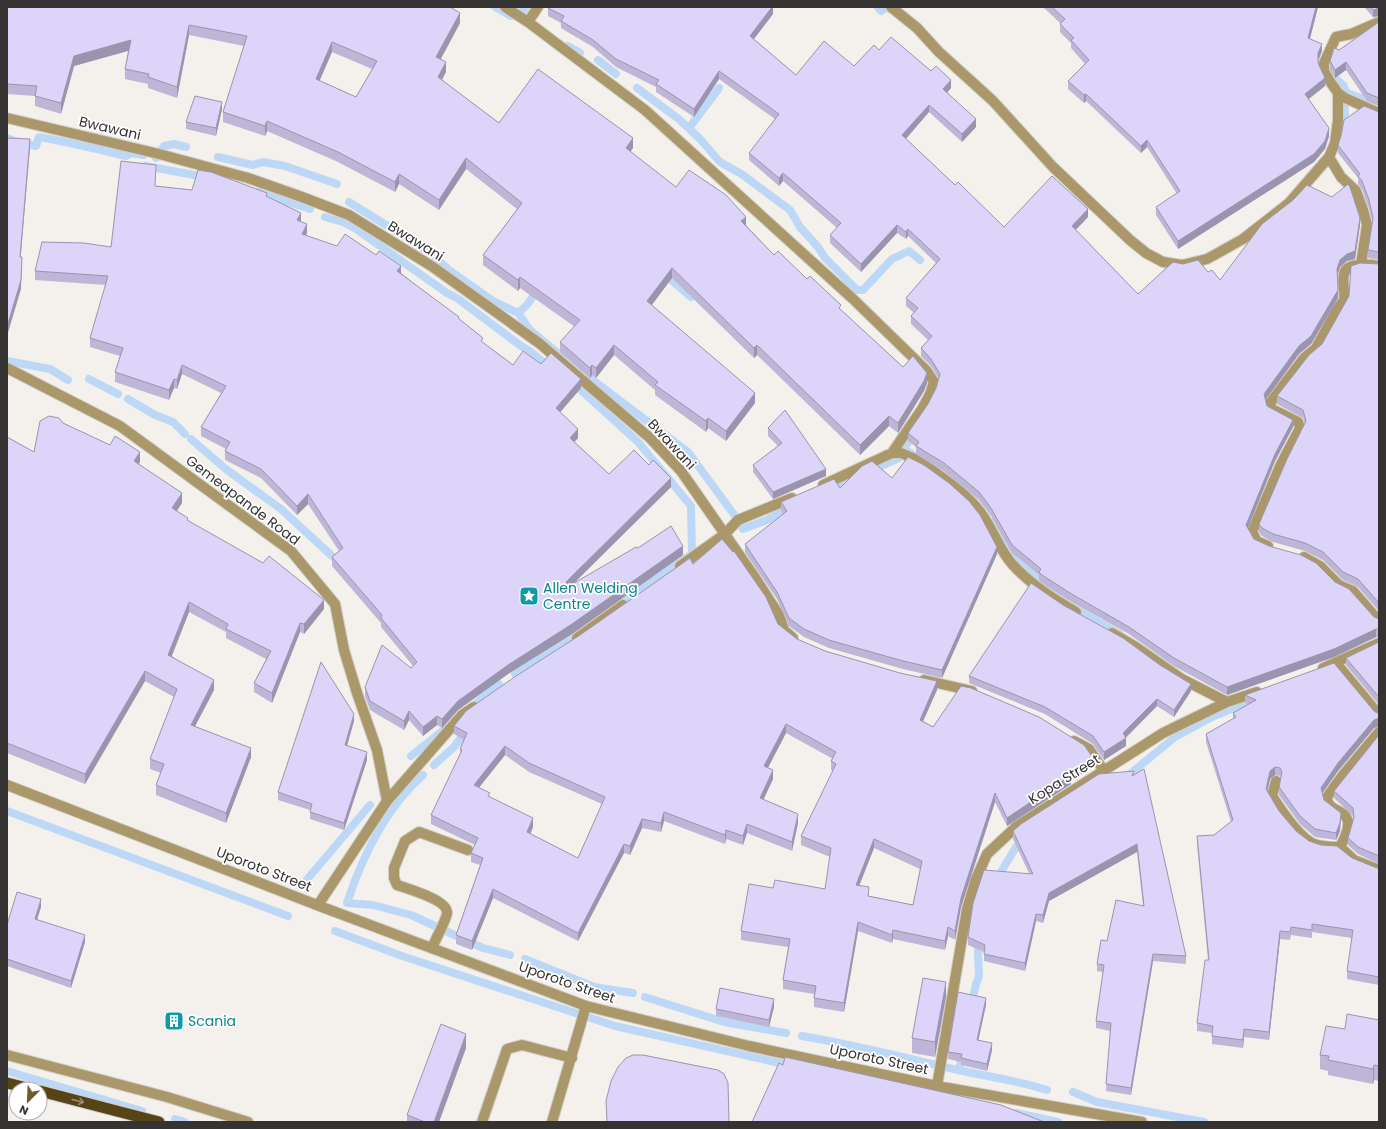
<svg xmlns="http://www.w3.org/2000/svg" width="1386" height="1129" viewBox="0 0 1386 1129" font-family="Poppins,sans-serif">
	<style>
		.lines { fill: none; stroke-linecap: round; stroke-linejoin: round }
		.stream { stroke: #bdd8f7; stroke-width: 8 }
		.service-casing { stroke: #d2cfcb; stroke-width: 12 }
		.minor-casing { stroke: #d2cfcb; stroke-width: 12 }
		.trunk-casing { stroke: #d2cfcb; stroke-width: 13 }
		.service { stroke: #ab986a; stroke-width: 10 }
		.minor { stroke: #ab986a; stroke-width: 10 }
		.trunk { stroke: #564416; stroke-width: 11 }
		.wall { fill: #beb6d7; fill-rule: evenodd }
		.shaded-wall { fill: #9b94af }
		.building { fill: #ddd4fa; stroke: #9b94af; fill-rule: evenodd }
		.oneway { stroke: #9a8f73 }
		.labels { text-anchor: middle; stroke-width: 3.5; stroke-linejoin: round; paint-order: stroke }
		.street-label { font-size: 14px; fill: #353332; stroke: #fff }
		.culture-label { font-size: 14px; fill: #0d838f; stroke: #fff; text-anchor: start }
	</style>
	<rect width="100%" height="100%" fill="#f4f1ed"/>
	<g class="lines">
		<path class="stream" d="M495,7L511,16L515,13L522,12L526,7
			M878,7L881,11L884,9L882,7
			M568,46L580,53
			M598,60L616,74
			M1328,72L1343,85L1347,93L1367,100L1379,110
			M637,88L680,120L700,139L720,162L743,175L790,210L800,227L818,247L825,258L857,290H863L892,259L909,251L920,260
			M689,128L719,88
			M1339,129L1345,114L1344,94
			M7,138L14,141L36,146L39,137C68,142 97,149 126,156L131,153L143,155
			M218,157L253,165L263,162L285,166L337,184
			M156,158L164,146L174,144L186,147
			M146,166L205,177
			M258,192L310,209
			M1363,199L1368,209L1371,223
			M349,202L429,252L449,270L493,301L518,313L527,305L538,289
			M325,217L343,222L356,229L447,293L457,298L521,346L531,352L551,368
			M663,273L691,297
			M518,313L530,330L574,366L688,452L738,520L743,529L767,520L790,506
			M7,361L50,369L68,380
			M89,379L118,394
			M572,382L638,442L691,506L692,554L616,606
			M128,399L155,415L173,422L185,434
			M911,433L906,440L909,441L904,449L912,454
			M191,439L227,470L281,509L332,556L337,559L341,557
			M870,471L901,457V453
			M828,488L858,476
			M993,523L1009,552L1020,565L1074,608L1120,634
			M515,674L581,630
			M469,709L499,684
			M411,756L446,728
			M434,765L454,747L466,731
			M423,775C386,808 362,857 347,903L373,905L411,915L483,948L510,955
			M1125,778L1175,737L1214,716L1256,699
			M7,811L288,916
			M996,880L1016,847L1025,840
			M304,883L370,805
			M335,931L402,956L615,1026L793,1066
			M525,959L594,987L633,993
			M645,997L724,1022L786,1033
			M971,1006L976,984L979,976L978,951L980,939
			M802,1036C855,1045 906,1058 958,1070C988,1077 1017,1080 1047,1090
			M959,1070L963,1051
			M7,1071L142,1111
			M1073,1092L1097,1102L1204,1122
			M1016,1113L1058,1122
			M175,1119L185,1122"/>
		<g class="service-casing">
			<path id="service" d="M432,948C435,940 446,921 447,913C448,900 408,889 397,885L394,878V868L405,841L419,832L468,850
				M482,1122L507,1049L522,1045L572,1058
				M552,1122L586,1006"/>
		</g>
		<g class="minor-casing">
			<path id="minor" d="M505,7L528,22L645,110L852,298L926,370L934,382L930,394L922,409L892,453
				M891,7L917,28L939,52L993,101L1053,167L1130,240L1146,253L1163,262L1182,265L1207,259L1243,239L1289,203L1329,157L1335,143L1338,120V93
				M528,22L538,7
				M1379,22L1351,34L1336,37L1324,63V71L1329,80L1338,93L1345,98L1379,113
				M7,118L159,154L248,178L302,197L349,215L433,267L539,343L650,438L681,471L754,576L779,615L784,630L793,638
				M1329,157L1341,177L1356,191L1363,210L1367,225L1361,264
				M7,368L120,426L291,551L335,604L344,650L357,693L377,750L387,801
				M823,485L892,453H901L913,458C932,469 969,495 981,513C993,529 999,550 1013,565C1031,585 1053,599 1076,612
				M1268,546L1257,541L1252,532L1281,464L1300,428L1298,422L1272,409L1270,403L1304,358L1316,348L1338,308L1344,300C1345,292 1342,282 1344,274C1346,262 1371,264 1379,266
				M1304,557L1320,566L1339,585L1353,591L1379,621
				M680,566L725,534L738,520L792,498
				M1112,633L1136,647L1182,679L1227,702
				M577,638L623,605
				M1336,663L1379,715
				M1323,668L1379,643
				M924,680L972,691
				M1074,741L1089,749L1104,771
				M1276,781L1272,796C1281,810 1297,835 1312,843C1320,847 1331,847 1340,847C1364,803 1327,818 1327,797L1343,775L1379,732
				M7,785L322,907L586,1006L749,1046L937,1086L1142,1122
				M1340,847L1354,860L1379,870
				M318,905L387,801L462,715L474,707
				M7,1055L167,1097L248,1122
				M937,1086L967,909L976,879L987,854L1017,826L1163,733L1227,702L1257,692"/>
		</g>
		<g class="trunk-casing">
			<path id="trunk" d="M7,1083L31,1089
				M40,1091L159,1122"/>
		</g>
		<use href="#service" class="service"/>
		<use href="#minor" class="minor"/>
		<use href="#trunk" class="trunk"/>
	</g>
	<path class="wall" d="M7,7L460,23L440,60L446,72L442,80L499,123L633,148L630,152L676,187L746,225L774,255L807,279L841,310L903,367L927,383L924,391L898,433L889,426L860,455L757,355L754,358L672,278L652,305L755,403L726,441L708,428L706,432L655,395V390L614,355L596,378L592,375L590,378L560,352V342L575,327L520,288L518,291L483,265V255L517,209L466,169L439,210L399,184L395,192L338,162L267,131L265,136L223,122V112L244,46L189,35L177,98L148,88V84L125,79V69L128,51L74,66L61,114L35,106V96L7,94ZM332,52L372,69L356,97L319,81Z
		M773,7V14L754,39L796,75L854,66L879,50L951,88L947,93L976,127L962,142L929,112L906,139L955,185L1004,227L1088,217L1075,230L1138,294L1208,272L1220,280L1360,225L1355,259L1347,261L1340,267L1337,276L1338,298L1311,344L1299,354L1265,399L1267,406L1293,427L1275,461L1247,528L1254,539L1335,582L1374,617L1379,619V637H1376L1334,657L1227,695L1174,666L1129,634L1070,601L1042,583L1039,580V575L1012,553L991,516L979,500L944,471L916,454V447L908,441V433L928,404L936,388L939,379L931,366L921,356V348L928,340L911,324V316L914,313L906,306V298L936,263L908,236L906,239L897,233L861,272L830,243V235L837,228L783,181L779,186L749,160V153L775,119L719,79L694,117L656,92V87L616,67L593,47L561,28V23L548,16V8Z
		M1043,7H1318L1310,39L1322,51L1318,61V64L1325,86L1308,99L1329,136L1325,149L1314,162L1178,249L1156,215V207L1177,194L1147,147L1141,153L1086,101L1084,103L1068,89V81L1085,64L1071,48V43L1060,32V23Z
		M1364,7H1379V16L1373,17Z
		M1379,22V106L1367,101L1346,70L1335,78L1330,69V61L1339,50Z
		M222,109L216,136L186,129V122Z
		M1379,112V260L1368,258V250L1373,223L1369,208L1362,189L1358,184V178L1338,153V145Z
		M155,186L267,197L301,222L307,233L305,236L401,273L459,319L483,343L513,365L541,364L581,388L560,412L578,438L574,442L609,474L671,487L573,584L638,548L683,555L572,634L508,674L458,710L442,728L437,725L423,736L409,720L404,730L370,710L365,696V687L411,668L413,666L381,627V623L332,566V557L339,551L308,504L297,515L261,478L225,460V451L226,449L201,436V427L221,393L182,374L177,389L174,388L169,400L115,382V372L120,356L90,347V338L106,285L35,280V271L111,247Z
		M1379,264V611L1358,587L1343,580L1323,560L1305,551L1273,542L1262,536L1259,532V524L1305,424L1303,418L1277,404V396L1322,344Z
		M63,423L140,462L139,464L182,503L177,511L188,521L324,609L304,634L300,632L272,703L254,692V683L266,659L226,638V632L189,612L172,656L214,690L195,726L251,757L226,823L156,795V785L161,773L150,769V759L174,697L145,681L85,784L7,753V437L34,452Z
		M768,428L826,476L773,499L753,472V465L778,446L768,436Z
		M892,478L997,554L942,678L903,669L829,648L804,637L789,626L777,599L745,552V544L783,514L781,510V502L840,488Z
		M693,564L778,624L797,639L825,651L937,690L923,721L933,727L1093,767L1071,781V784L1007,826L995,802L961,907L955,940L948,936L945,950L893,939L892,943L858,931L844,1012L814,1007V994L783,989V980L788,947L741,940V931L773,888L825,889L830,857L801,845V836L833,771L831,770V761L833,759L786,733L768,768L773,779L763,800L798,823L792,851L747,833L743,845L726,839L725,844L664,821L661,832L642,828L630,855L624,853L578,941L493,898L472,950L456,944V935L480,865L471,862V853L475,845L431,824V815L460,755V749L464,740L454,734V726ZM505,755L529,772L602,804L578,858L530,834L533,827L490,797L479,787ZM874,848L920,869L913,905L869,896L859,885Z
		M1379,642V705L1346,665V658Z
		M969,676L1191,691L1174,717L1157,706L1126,738V746L1104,760L1093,744L1045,714L969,683Z
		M1245,695L1374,711L1377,713H1379V726L1374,728L1338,771L1322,793L1324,800L1341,821L1340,831L1336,840L1315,837L1300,824L1279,795V787L1281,778L1280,776L1275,775L1270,779L1267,791L1279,811L1296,831L1309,841L1377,868H1379V985L1347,979V971L1352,938L1312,932V938L1291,935L1290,940L1280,939L1269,1040L1244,1037L1243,1048L1212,1044V1033L1197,1031V1023L1208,960L1197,844V836L1214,835L1231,822L1206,742V734L1233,719V713L1248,704L1245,703Z
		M354,721L347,746L367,760L344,830L310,819V810L278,800V792Z
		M1379,735V864L1358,854L1348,845V838L1354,820L1353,816L1334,798V791Z
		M1134,774L1186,956V964L1153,961L1131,1095L1106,1091L1110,1031L1096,1028V1021L1103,972L1097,971V964L1107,941L1143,906L1137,852L1049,901L1043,923L1036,921L1025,971L984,961V952L968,945V937L1029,873L1013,839V831Z
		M41,907L37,919L85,942L71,988L7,966V925Z
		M946,997L935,1057L912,1053V1038Z
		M986,1005L978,1040L992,1050L987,1071L961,1065V1062L948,1059V1052Z
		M774,1007L769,1027L716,1016V1009Z
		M1379,1020V1081L1374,1080L1373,1084L1328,1075V1071L1320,1069V1055L1345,1029Z
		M466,1048L439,1122H407V1115Z"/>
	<path class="shaded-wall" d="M772,7H773V14L750,44V36Z
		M1316,7H1318L1308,46V38Z
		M1379,8V16L1373,17V10Z
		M460,13V23L436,68V57Z
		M189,25V35L177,98V87Z
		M131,40V50L74,66L61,114V103L74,56Z
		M332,42V52L316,89V79Z
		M1322,44V51L1318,61V71V53Z
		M446,62V72L438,87V77Z
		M1346,62V70L1335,78V70Z
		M719,71V79L694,117V109Z
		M1325,78V86L1305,102V94Z
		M951,80V88L943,97V89Z
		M1086,94V101L1084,103V95Z
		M222,102V109L216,136V128Z
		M929,105V112L902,143V135Z
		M976,119V127L962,142V134Z
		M267,121V131L265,136V126Z
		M1329,128V136L1325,149L1314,162L1178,249V241Z
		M633,138V148L626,158V148Z
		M30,139V148L20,265V257Z
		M1147,140V147L1141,153V146Z
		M466,158V169L439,210V200Z
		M783,173V181L779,186V178Z
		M399,174V184L395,192V182Z
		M1088,209V217L1072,234V226Z
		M301,213V222L297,220Z
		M746,217V227L741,221Z
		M1360,218V225L1355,259L1347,261L1340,267L1337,277V269L1340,260Z
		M307,224V233L302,244V234Z
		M897,225V233L861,272V264Z
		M908,229V236L906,239V232Z
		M22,257L21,289L7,336V327Z
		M401,266V275L397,271Z
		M672,268V278L647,311V301Z
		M520,277V288L518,291V280Z
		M1338,290V298L1311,344L1299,354L1264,402V394Z
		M614,345V355L596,378V368Z
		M757,345V355L754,358V348Z
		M182,365V374L177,389V380Z
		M592,365V375L590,378V368Z
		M927,373V383L924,391L898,433V423Z
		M174,379V388L169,400V390Z
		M581,379V388L556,417V408Z
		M755,393V403L726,441V431Z
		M889,416V426L860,455V445Z
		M708,418V428L706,432V421Z
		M1293,420V427L1275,461L1246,533V525L1275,454Z
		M578,429V438L570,447V438Z
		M140,452V462L134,470V461Z
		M826,469V476L773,499V492Z
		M671,478V487L566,591V582Z
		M182,493V503L172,518V508Z
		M308,494V504L297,515V506Z
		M683,546V555L572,634L508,674L458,710L442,728V719L458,701L508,665Z
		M997,547V554L942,678V670Z
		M324,600V609L304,634V624Z
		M189,602V612L168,665V655Z
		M300,623V632L272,703V693Z
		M1376,629V637L1334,657L1227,695V687Z
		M145,671V681L85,784V774Z
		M214,680V690L191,734V725Z
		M937,681V690L920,728V720Z
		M1191,684V691L1174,717V710Z
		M1157,699V706L1123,740V733Z
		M409,711V720L404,730V721Z
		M354,714V721L345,752V745Z
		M437,716V725L423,736V727Z
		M1379,718V726L1374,728L1338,771L1321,795V788L1338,763L1374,720Z
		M786,724V733L764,775V766Z
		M1126,738V746L1104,760V752Z
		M505,746V755L474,794V785Z
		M251,748V757L226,823V813Z
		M367,752V760L344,830V823Z
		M1093,758V767L1071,781V784L1007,826V818L1066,775Z
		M1275,767V775L1270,779L1266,797V789L1270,771Z
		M773,770V779L760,807V798Z
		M995,793V802L961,907L955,940V931L961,898Z
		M664,812V821L661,832V823Z
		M1341,813L1340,831L1336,840V833Z
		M798,814V823L792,851V842Z
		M533,818V827L527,841V832Z
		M642,819V828L630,855V846Z
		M747,824V833L743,845V836Z
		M726,830V839L725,844V835Z
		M874,839V848L856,894V885Z
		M624,844V853L578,941V933Z
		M1137,844V852L1049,901L1043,923V915L1049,893Z
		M493,889V898L472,950V941Z
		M41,899V907L35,926V919Z
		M1036,914V921L1025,971V963Z
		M858,922V931L844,1012V1003Z
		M948,927V936L945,950V941Z
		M893,930V939L892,943V935Z
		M1280,931V939L1269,1040V1032Z
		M85,935V942L71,988V981Z
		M1153,954V961L1131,1095V1088Z
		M946,982V997L935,1057V1042Z
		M986,998V1005L977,1047V1040Z
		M774,999V1007L769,1027V1020Z
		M1244,1029V1037L1243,1048V1040Z
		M466,1034V1048L439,1122H434Z
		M992,1043V1050L987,1071V1064Z
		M1374,1065V1080L1373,1084V1069Z"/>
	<path class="building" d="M7,7H450L460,13L436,57L446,62L438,77L499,123L538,69L633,138L626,148L676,187L689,170L726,195L746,217L741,221L774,255L778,251L807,279L810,276L841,305L839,308L903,367L913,356L927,373L924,381L898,423L889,416L860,445L757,345L754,348L672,268L647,301L755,393L726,431L708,418L706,421L655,385L658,382L614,345L596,368L592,365L590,368L560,342L580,320L520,277L518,280L483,255L522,203L466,158L439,200L399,174L395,182L338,152L267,121L265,126L223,112L247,36L189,25L177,87L148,77L149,74L125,69L131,40L74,56L61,103L35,96L37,86L7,84ZM332,42L377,61L356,97L316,79Z
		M549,7H772L750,36L796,75L824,41L854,66L874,45L879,50L891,37L931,71L936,66L951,80L943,89L976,119L962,134L929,105L902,135L955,185L958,182L1004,227L1052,176L1088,209L1072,226L1138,294L1173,262L1183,264L1198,260L1208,272L1212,270L1220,280L1262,224L1293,200L1307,185L1332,197L1348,184L1350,187L1360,218L1355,251L1347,254L1340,260L1337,269L1338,290L1311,336L1299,346L1264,394L1267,406L1293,420L1275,454L1246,525L1254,539L1269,546L1301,555L1316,563L1335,582L1349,589L1374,617L1379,619V629H1376L1334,649L1227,687L1174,658L1129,627L1070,593L1042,575L1039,572L1041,569L1012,545L991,508L979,492L944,463L916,446L919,442L908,433L928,404L936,388L940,374L931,359L921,348L932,336L911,316L918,308L906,298L940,259L908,229L906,232L897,225L861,264L830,235L841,223L783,173L779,178L749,153L779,114L719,71L694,109L656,84L659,80L616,59L593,40L561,21L564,16L548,8Z
		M1052,7H1316L1308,38L1322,44L1318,53V63L1325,78L1305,94L1329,128L1325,141L1314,154L1178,241L1156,207L1180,191L1147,140L1141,146L1086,94L1084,95L1068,81L1089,60L1071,40L1074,38L1060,24L1065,19Z
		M1371,7H1379V8L1373,10Z
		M1379,22V98L1367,93L1346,62L1335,70L1330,61L1334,48L1339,50Z
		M195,96L222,102L216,128L186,122Z
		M1364,106L1379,112V252L1368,250L1373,218L1369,200L1362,181L1358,176L1360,174L1338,145L1341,136L1344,120Z
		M7,138L30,139L20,257H22L21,280L7,327Z
		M121,161L156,165L155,186L192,190L198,170L211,172L267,193L266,196L301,213L297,220L307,224L302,234L337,246L345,234L376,255L379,251L401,266L397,271L459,317L458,318L483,338L481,341L513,365L523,351L541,364L551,353L581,379L556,408L578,429L570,438L609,474L634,450L649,465L653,460L671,478L566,582L569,586L636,547L638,548L671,526L683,546L572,624L508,665L458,701L442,719L437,716L423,727L409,711L404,721L370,701L365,687L382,645L411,668L417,662L381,618L382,615L332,557L343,548L308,494L297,506L261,469L225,451L230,442L201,427L226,386L182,365L177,380L174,379L169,390L115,372L123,348L90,338L108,276L35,271L42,242L84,243L111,247Z
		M1360,263L1379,264V603L1358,579L1343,572L1323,552L1305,543L1273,534L1262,528L1259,524L1287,459L1306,421L1303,410L1277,396L1309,355L1322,344L1349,296L1351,266Z
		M785,410L826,469L773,492L753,465L782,443L768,428Z
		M49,416L59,418L63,423L110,445L115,436L140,452L134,461L182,493L172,508L188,518L187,520L263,563L269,556L324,600L304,624L300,623L272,693L254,683L271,651L226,629L228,624L189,602L168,655L214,680L191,725L251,748L226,813L156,785L164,764L150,759L177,689L145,671L85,774L7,743V437L34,452L40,421Z
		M908,457L924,465L949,483L969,501L980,515L997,547L942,670L903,661L829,640L804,629L789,618L777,592L745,544L787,511L781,502L834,479L840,488L862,466L872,461L892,478Z
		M722,539L733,552L734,551L766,597L778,624L797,639L825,651L900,673L937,681L920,720L933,727L961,686L971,688L1039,717L1084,745L1093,758L1066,775H1071L1007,818L995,793L961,898L955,931L948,927L945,941L893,930L892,935L858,922L844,1003L814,998L816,986L783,980L790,939L741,931L749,884L773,888L775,880L825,889L831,848L801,836L836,764L831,761L836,752L786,724L764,766L773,770L760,798L798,814L792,842L747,824L743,836L726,830L725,835L664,812L661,823L642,819L630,846L624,844L578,933L493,889L472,941L456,935L483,858L471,853L478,838L431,815L462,750L460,749L467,733L454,726L466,711L516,676L580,635L690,558L693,564ZM505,746L529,763L605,797L578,858L527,832L533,818L488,796L490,793L474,785ZM874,839L922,861L913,905L868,896L869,887L856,885Z
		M1031,583L1063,605L1123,638L1160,665L1191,684L1174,710L1157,699L1123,733L1126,738L1104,752L1093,736L1045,707L969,676Z
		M1379,642V697L1346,658Z
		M321,662L354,714L345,745L367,752L344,823L310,812L312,804L278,792Z
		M1334,663L1374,711L1377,713H1379V718L1374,720L1338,763L1321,788L1324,800L1341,813L1340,823L1336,833L1315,829L1300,816L1279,787L1282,772L1280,768L1275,767L1270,771L1266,789L1279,811L1296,831L1309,841L1321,845L1337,846L1352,858L1377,868H1379V977L1347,971L1353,930L1312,924V930L1291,927L1290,932L1280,931L1269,1032L1244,1029L1243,1040L1212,1036L1213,1026L1197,1023L1205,960H1209L1197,836L1214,835L1233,820L1206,734L1236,717L1233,713L1256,700L1245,695Z
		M1379,735V856L1358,847L1348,838L1354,817L1353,808L1334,791Z
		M1144,769L1186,956L1153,954L1131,1088L1106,1084L1111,1023L1096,1021L1104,965L1097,964L1101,940L1107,941L1116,900L1144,906L1137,844L1049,893L1043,915L1036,914L1025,963L984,954L985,945L968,937L973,903L984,870L1033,874L1013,831L1021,824L1099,774L1134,771L1132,776Z
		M17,892L41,899L35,919L85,935L71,981L7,959V925Z
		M923,978L946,982L935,1042L912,1038Z
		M720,988L774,999L769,1020L716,1009Z
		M958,992L986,998L977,1040L992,1043L987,1064L961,1058L962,1054L948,1052Z
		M1347,1014L1379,1020V1066L1374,1065L1373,1069L1328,1060L1329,1056L1320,1055L1326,1026L1345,1029Z
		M441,1024L466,1034L434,1122H425L407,1115Z
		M633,1055H643L718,1070L724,1074L728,1083L729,1122H607L606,1101L611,1081L618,1067L626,1058Z
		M785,1057L1001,1105L1044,1122H752L779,1063L783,1065Z"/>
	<defs><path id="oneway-shaft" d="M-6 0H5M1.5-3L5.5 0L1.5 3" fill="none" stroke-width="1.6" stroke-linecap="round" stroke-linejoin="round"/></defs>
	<use class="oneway" href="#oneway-shaft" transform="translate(78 1101) rotate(14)"/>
	<defs>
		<g id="sight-square" transform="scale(1)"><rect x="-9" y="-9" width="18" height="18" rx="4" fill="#0f9aa8" stroke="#fff"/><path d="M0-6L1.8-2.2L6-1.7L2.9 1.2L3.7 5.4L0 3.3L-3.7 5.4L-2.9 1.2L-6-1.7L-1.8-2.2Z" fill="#fff"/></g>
		<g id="building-square" transform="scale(1)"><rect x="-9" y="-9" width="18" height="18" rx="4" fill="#0f9aa8" stroke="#fff"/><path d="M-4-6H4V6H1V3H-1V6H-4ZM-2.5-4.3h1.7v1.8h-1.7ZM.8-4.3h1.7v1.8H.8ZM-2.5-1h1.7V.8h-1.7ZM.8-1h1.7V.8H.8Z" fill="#fff"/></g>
	</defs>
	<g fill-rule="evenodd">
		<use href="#sight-square" x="529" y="596"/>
		<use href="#building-square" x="174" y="1021"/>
	</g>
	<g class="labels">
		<g class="street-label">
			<text transform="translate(110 128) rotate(13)" y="5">Bwawani</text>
			<text transform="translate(416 241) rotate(32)" y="5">Bwawani</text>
			<text transform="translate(672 444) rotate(47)" y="5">Bwawani</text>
			<text transform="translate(243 500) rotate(37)" y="5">Gemeapande Road</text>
			<text transform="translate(1064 779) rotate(-32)" y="5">Kopa Street</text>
			<text transform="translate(264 869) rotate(21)" y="5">Uporoto Street</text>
			<text transform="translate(567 982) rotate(19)" y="5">Uporoto Street</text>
			<text transform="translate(879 1059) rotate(12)" y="5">Uporoto Street</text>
		</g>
		<g class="culture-label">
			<text x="543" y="593">Allen Welding<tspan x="543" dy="16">Centre</tspan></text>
			<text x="188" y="1026">Scania</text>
		</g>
	</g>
	<rect width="1386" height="1129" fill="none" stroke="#353332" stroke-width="16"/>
	<g transform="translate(28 1101) rotate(204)"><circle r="19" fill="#ffffff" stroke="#aeadad"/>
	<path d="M0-3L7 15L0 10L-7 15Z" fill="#6f5b2a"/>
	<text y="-6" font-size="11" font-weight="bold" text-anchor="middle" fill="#353332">N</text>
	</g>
</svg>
